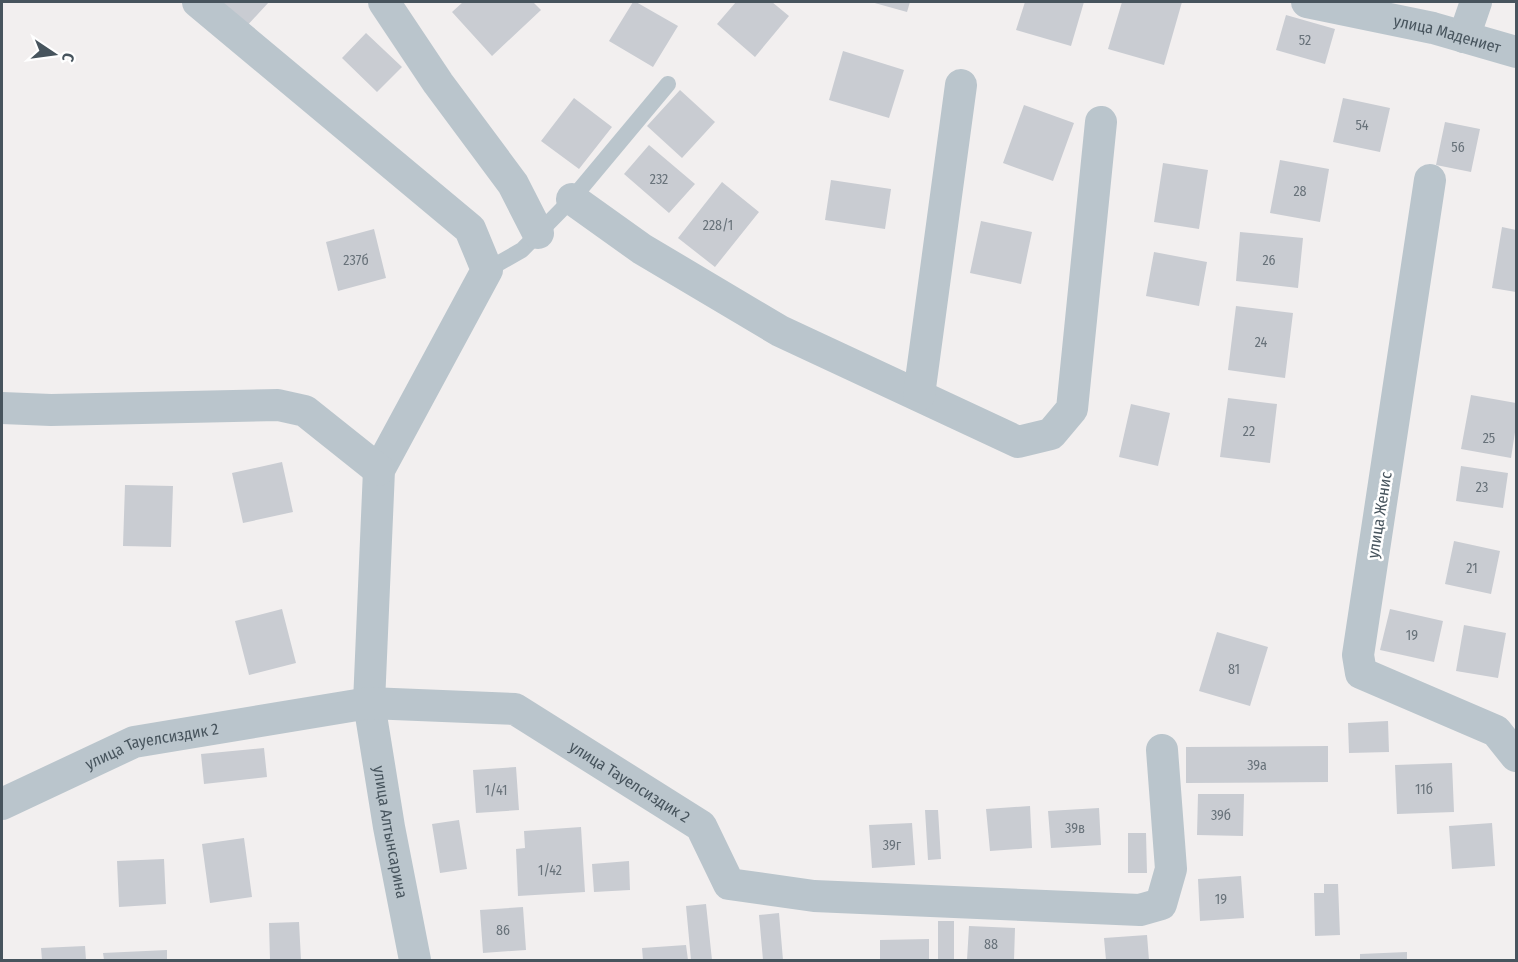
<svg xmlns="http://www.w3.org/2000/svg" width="1518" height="962" viewBox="0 0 1518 962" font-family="'Fira Sans Condensed',sans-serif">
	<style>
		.building { fill: #c9ccd2 }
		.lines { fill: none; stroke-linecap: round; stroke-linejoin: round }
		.service { stroke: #bac5cc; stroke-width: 16 }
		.minor { stroke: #bac5cc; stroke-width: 32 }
		.labels { text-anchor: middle; stroke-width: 5; stroke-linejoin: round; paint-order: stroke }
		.number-label { font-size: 14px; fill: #68727a }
		.street-label { font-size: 16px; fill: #47545d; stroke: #fff }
	</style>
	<rect width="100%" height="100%" fill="#f2efef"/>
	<path class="building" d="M215,2H269L244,29Z
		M463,2H533L541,10L492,56L452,12Z
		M633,2H636L678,26L653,67L609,41Z
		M736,2H772L789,16L755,57L717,24Z
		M871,2H910L907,12Z
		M1025,2H1084L1071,46L1016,30Z
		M1122,2H1182L1164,65L1108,49Z
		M1286,15L1335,29L1325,64L1276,50Z
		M366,33L402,67L377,92L342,58Z
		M843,51L904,70L889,118L829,100Z
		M680,90L715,122L682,158L647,126Z
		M574,98L612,127L579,169L541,141Z
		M1343,98L1390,108L1380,152L1333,142Z
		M1024,105L1074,123L1053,181L1003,163Z
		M1445,122L1480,129L1471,172L1436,165Z
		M649,145L695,184L669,213L624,174Z
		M1280,160L1329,169L1320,222L1270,213Z
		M1163,163L1208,170L1199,229L1154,222Z
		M831,180L891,189L885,229L825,220Z
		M722,182L759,212L715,267L678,238Z
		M981,221L1032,232L1021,284L970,273Z
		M1502,227L1516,230V292L1492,288Z
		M374,229L386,278L338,291L326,242Z
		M1240,232L1303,238L1298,288L1236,281Z
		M1154,252L1207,262L1199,306L1146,296Z
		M1236,306L1293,313L1285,378L1228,370Z
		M1471,395L1516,403V426L1511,458L1461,449Z
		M1228,398L1277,404L1270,463L1220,457Z
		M1131,404L1170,413L1158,466L1119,457Z
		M282,462L293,512L243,523L232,473Z
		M1461,466L1508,473L1503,508L1456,501Z
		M125,485L173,486L171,547L123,546Z
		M1454,541L1500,551L1491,594L1445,584Z
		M282,609L296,663L249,675L235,621Z
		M1390,609L1443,621L1434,662L1380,650Z
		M1464,625L1506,633L1498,678L1456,671Z
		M1217,632L1268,647L1250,706L1199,691Z
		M1388,721L1389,752L1349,753L1348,723Z
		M1328,746V782L1186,783V747Z
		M264,748L267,777L204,784L201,754Z
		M1452,763L1454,812L1397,814L1395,765Z
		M516,767L519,810L476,813L473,770Z
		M1198,794H1244L1243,836L1197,835Z
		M1030,806L1032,848L990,851L986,809Z
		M1099,808L1101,845L1051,848L1048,811Z
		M925,810H938L941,859L928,860Z
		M459,820L467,869L440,873L432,824Z
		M912,823L915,865L872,868L869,825Z
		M1492,823L1495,866L1452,869L1449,826Z
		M581,827L585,892L518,896L516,849L525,848L524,831Z
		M1128,833H1146L1147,873H1128Z
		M244,838L252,897L210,903L202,844Z
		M164,859L166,904L119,907L117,861Z
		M629,861L630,890L594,892L592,864Z
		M1241,876L1244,918L1200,921L1198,879Z
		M1324,884H1338L1340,935L1315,936L1314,893H1324Z
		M706,904L712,960H691L686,906Z
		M523,907L526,950L483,953L480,910Z
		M779,913L783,960H763L759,915Z
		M938,921H954V960H938Z
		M299,922L301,960H270L269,923Z
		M969,926L1015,928L1014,960H967Z
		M1147,935L1149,960H1106L1104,938Z
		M929,939V960H880V940Z
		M686,945L688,960H643L642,948Z
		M85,946L86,960H42L41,948Z
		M167,950V960H104L103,953Z
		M1407,952V960H1360V954Z"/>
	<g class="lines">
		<path class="service" d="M487,270L522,250L572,199L668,84"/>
		<g class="minor">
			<path id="s1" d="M198,2L470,229L487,270L379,470L369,703L389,827L415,960"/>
			<path d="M384,2L438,83L513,184L538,233"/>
			<path id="s2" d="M1307,2L1433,28L1516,52"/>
			<path d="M1464,37L1476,2"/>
			<path d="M1430,180L1358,655L1361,673L1496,731L1516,756"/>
			<path d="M572,199L642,249L780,331L1018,442L1051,434L1072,409L1101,122"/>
			<path d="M919,395L961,85"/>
			<path d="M2,408L51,410L278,405L305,411L379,470"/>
			<path id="s3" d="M2,804L134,742L369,703L515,709L701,826L729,884L814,896L1140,910L1161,904L1171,869L1162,750"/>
		</g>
	</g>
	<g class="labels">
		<g class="number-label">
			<text x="1305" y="45">52</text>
			<text x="1362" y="130">54</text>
			<text x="1458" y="152">56</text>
			<text x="659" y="184">232</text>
			<text x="1300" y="196">28</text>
			<text x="718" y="230">228/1</text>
			<text x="356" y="265">237б</text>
			<text x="1269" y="265">26</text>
			<text x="1261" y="347">24</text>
			<text x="1249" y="436">22</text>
			<text x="1489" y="443">25</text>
			<text x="1482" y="492">23</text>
			<text x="1472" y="573">21</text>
			<text x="1412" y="640">19</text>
			<text x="1234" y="674">81</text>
			<text x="1257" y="770">39а</text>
			<text x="1424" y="794">11б</text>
			<text x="496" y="795">1/41</text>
			<text x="1221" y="820">39б</text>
			<text x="1075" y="833">39в</text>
			<text x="892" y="850">39г</text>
			<text x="550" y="875">1/42</text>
			<text x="1221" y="904">19</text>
			<text x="503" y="935">86</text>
			<text x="991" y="949">88</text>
		</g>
		<g class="street-label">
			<text dy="6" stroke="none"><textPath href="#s2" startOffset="144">улица Мадениет</textPath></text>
			<text transform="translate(1379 515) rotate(-81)" y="6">улица Женис</text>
			<text dy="6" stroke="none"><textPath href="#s3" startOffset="162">улица Тауелсиздик 2</textPath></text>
			<text dy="6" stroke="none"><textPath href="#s3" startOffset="666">улица Тауелсиздик 2</textPath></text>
			<text dy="6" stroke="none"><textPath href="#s1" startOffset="990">улица Алтынсарина</textPath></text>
		</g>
	</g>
	<rect width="1518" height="962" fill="none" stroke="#47545d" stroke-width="6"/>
	<g transform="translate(54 54) rotate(103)" stroke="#ffffff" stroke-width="4.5" paint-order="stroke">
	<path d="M0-4.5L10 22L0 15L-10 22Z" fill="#47545d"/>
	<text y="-9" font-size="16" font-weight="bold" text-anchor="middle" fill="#47545d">С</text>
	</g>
</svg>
